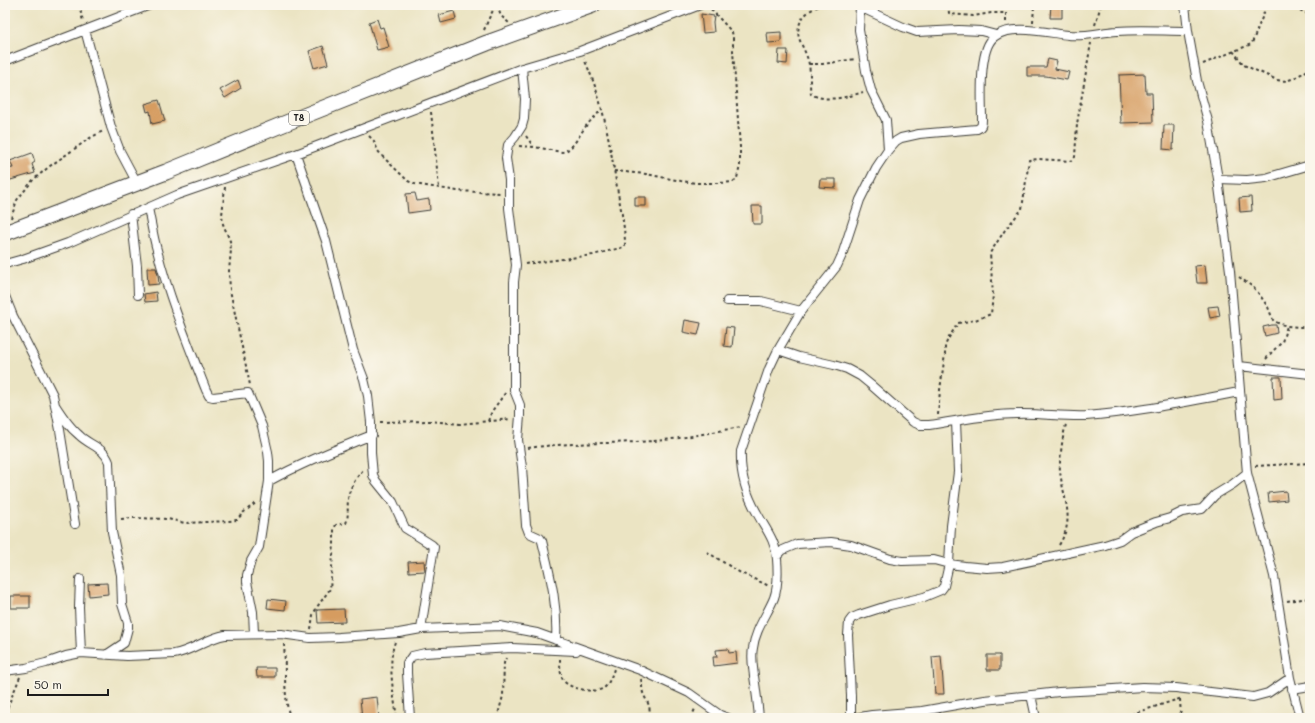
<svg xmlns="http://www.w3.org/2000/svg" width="1315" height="723" viewBox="0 0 1315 723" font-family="Mali,sans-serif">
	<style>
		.building { fill: #d69c60 }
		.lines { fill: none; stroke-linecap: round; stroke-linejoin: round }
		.street-casing { stroke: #3b3a35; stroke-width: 10 }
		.highway-casing { stroke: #3b3a35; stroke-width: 17 }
		.path { stroke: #3b3a35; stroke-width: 2; stroke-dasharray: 3 3; stroke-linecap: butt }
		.street { stroke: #fff; stroke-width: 8 }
		.highway { stroke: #fff; stroke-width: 15 }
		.labels { text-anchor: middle; stroke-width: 3; stroke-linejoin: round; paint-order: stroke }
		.shield { fill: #fbf7ec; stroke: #5f5e5a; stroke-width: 1 }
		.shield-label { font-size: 9px; font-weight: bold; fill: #1c1c1c }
	</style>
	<rect width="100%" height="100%" fill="#fbf7ec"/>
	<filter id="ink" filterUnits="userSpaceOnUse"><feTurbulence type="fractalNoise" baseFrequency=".025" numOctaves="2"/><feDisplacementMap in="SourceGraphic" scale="8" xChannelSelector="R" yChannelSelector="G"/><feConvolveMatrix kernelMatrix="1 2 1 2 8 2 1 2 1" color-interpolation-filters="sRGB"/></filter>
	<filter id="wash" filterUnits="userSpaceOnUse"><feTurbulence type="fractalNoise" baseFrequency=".012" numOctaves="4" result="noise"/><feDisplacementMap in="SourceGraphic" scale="16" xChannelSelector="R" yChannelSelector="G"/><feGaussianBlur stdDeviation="0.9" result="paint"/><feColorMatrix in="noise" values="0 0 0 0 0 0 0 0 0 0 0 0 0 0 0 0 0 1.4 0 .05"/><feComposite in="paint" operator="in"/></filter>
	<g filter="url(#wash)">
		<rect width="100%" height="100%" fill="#ebe4c3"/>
		<g id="blocks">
			<path class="building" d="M1051,5H1062V18H1050Z
				M454,11L456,19L441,23L439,15Z
				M701,14L714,16L713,22L714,32L703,33Z
				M377,19L380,28L383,27L389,47L377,50L369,22Z
				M781,32V42L768,43L767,33Z
				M323,46L328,64L314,68L309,51Z
				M779,50H788L787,64L778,63Z
				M1048,59L1057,61L1055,69L1069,72L1067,80L1046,76H1027V67H1046Z
				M1145,74L1146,93H1152L1153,122L1121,123L1119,75Z
				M238,80L241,88L225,98L220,90Z
				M159,100L165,121L152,124L150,111L147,112L145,104Z
				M1164,125H1174L1173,150L1163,149Z
				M32,153L35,162L32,164L35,173L7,181L5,169L13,168L10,161Z
				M820,179H836V188L819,187Z
				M415,193L417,201L429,199L430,210L408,213L406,194Z
				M635,197H646V206H635Z
				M1251,197L1252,211L1240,212L1239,198Z
				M752,206H762V224H753Z
				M1205,265L1207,283H1197L1195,266Z
				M147,268H156L158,275L159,284L148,285Z
				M156,292L157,301L145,302L144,294Z
				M1218,306L1220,316L1210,318L1208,307Z
				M685,320L701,323L698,335L683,332Z
				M1272,325H1276L1277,333L1265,336L1263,327Z
				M726,327L734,328L732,347L724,346Z
				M1273,377H1281L1282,399L1274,400Z
				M1286,491L1287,500L1269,502L1268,493Z
				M424,561L425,571L409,572L408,562Z
				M107,583L108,594L89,596L88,584Z
				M11,596H30V608H11Z
				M268,599L286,601L285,610L267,608Z
				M344,609L345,622L318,623L317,610Z
				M728,649L729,653L736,652L737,663L714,666L713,657H717L716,650Z
				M987,655H1000V670H987Z
				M941,656L944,694H935L932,657Z
				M256,668H275V677H257Z
				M377,697L379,718H362L360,699Z"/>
		</g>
	</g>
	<g filter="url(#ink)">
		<use href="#blocks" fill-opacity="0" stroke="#3b3a35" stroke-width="1"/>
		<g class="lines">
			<g class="street-casing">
				<path id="street" d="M860,5L859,30L866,71L871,90L886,120L888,150
					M1185,5L1188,31L1197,81L1208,121L1218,179L1230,271L1247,473L1274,576L1290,678L1300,718
					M860,7L903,27L917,32L959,30L981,31L996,35
					M85,30L111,127L120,151L137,183
					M5,61L150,5
					M522,68L525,99L524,119L522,126L515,137L508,145L506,158L509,180V208L516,265L514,282V390L520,405V416L518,440L522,467L526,525L529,533L540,538L542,541C550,575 558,604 556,640
					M296,154L326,241L353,350L364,379L368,396L371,422V453L373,475L376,481L393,502L405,528L432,545L434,547L421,629
					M1218,179L1247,180L1266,178L1310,165
					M148,208C151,222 153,236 157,250C169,298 188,344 206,390L209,396L213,397L248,393L262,426L268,452L269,461V481L259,547L251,561L247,575V582L253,612L254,634
					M131,214L137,266L138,295
					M5,264L23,259L68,243L177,195L296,154L522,68L580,51L700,5
					M5,296L13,316L53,395L60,430L75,524
					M727,301H761L801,311
					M778,350L799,357L834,365L847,369L860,376L871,385L913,422L920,425H929C958,421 987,414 1016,414C1040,413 1063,417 1086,416C1138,412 1189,401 1240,392
					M1239,366L1310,374
					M55,405C62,416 69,427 79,435C90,446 103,446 109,462L112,532L121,575L122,604L128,623V628L124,643L106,655
					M269,481C302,463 336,449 372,435
					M777,556L783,550L797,544L831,542L851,545L890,559L902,561L934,560L949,564L965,566L987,568L1003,567L1105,545L1120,540L1131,532L1156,522L1170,518L1182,512L1202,509L1215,495L1233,484L1247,473
					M80,579L79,607L81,653
					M5,671L26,668L46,663L66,656L81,653L127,656L174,654C192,651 207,638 225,635L281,634L310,638L339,637L399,633L421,629L500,626L537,633L640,670L689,693L720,715L728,718
					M1292,689L1310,686
					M1031,695L1036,718
					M410,718L407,673V663L412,656L425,653L512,648L576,651
					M759,718C758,704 756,690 754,676C753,667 751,657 753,648C755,630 767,615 774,598C778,587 778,571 777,559C776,541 765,528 757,513C746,494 740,472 741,451L769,369L778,350L801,311L837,266L842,255L860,200L876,168L888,150L896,141L901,138L919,134L977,129C982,127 982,124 982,120C982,100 978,50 994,37C1010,23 1049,33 1068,35C1085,37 1101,32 1117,31C1140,29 1164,31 1188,31
					M851,718V696L848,635L849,622L852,618L859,615L890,605L924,597L941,590L944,586L949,564L951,526L958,472L956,421
					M854,718L872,715L922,711L985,700L1059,692L1099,690L1142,687L1176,688L1253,697L1268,693L1290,678"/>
			</g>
			<g class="highway-casing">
				<path id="highway" d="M5,233L166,172L286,123L487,43L593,5"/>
			</g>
			<path class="path" d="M79,5L83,21
				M824,5C808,8 795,21 799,38C802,47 808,56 809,65C811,75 809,84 811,94C826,103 848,97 863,92
				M948,5L949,13L951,14L973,16L991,13H1006
				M1289,5L1310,15
				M497,6L501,16L509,23
				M1006,22V5
				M1033,22L1034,5
				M1095,25L1101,5
				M484,30L490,16L496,5
				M1233,51L1244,65L1277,80C1291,83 1298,75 1310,69
				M809,64H823L855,59
				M1203,64L1249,45L1252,43L1267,5
				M431,112L439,188
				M369,136L374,141L378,151L382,156L408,181L415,184L457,191L500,193
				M526,136L533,146
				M519,146L534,147L562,152C573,150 579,135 586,126C591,120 597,115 602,109
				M614,171L646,174L681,181L696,183H719L733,182L737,178L740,166V147L733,51V37L732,32L708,6
				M225,187L222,215L223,224L230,241L231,250L229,271L230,290L250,385
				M11,218L17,200L33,180L50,166L90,138L103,131
				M525,264L593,255L620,248L624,247L625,245C625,225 620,206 617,187C609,141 604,102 584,59
				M1239,277L1253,287L1259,294L1268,307L1273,320L1275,322L1287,326L1310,328
				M1266,359L1271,353L1282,342L1287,326
				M938,415L940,390L945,354V346L948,339L958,323L975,320L991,314L993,295L990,253L1005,230L1022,209L1029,160L1038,159L1071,161L1075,157L1077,124L1091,43
				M488,421L492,411L506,392
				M380,422L430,421L460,424L511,419
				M528,448C570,442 612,444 653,441C682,439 711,432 741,427
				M1255,466L1310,463
				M121,519L133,518L168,519L185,523L229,521L237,520L244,512L257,502
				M1059,545C1076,518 1063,499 1060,471C1059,463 1063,432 1066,425
				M707,552L739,572L769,586
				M1287,601L1310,598
				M311,629L313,615L317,607L330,589L334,544V528L336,525L346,523C349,516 347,508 348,501C348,489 356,478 363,470
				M395,642C387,662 394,697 397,718
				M284,644C286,668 283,694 290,718
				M560,659C560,665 560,674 563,680C569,689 595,694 604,688C609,684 612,675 614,669
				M641,679C642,684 642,689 643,693C648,705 651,704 649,718
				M1180,699L1181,718
				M5,713L20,677
				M497,718L503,696L504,663L506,658
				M691,718L695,709
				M1120,718L1182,698"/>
			<use href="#street" class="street"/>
			<use href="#highway" class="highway"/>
		</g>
	</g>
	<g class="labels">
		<rect class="shield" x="289" y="111" width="20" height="14" rx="3"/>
		<g class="shield-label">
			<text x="299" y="121">T8</text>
		</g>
	</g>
	<rect width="1315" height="723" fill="none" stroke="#fbf7ec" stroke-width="20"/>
	<path d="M28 689v6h80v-6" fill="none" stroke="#1c1c1c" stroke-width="2"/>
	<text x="34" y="689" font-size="12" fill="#1c1c1c" stroke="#fbf7ec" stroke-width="3" paint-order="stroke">50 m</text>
</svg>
